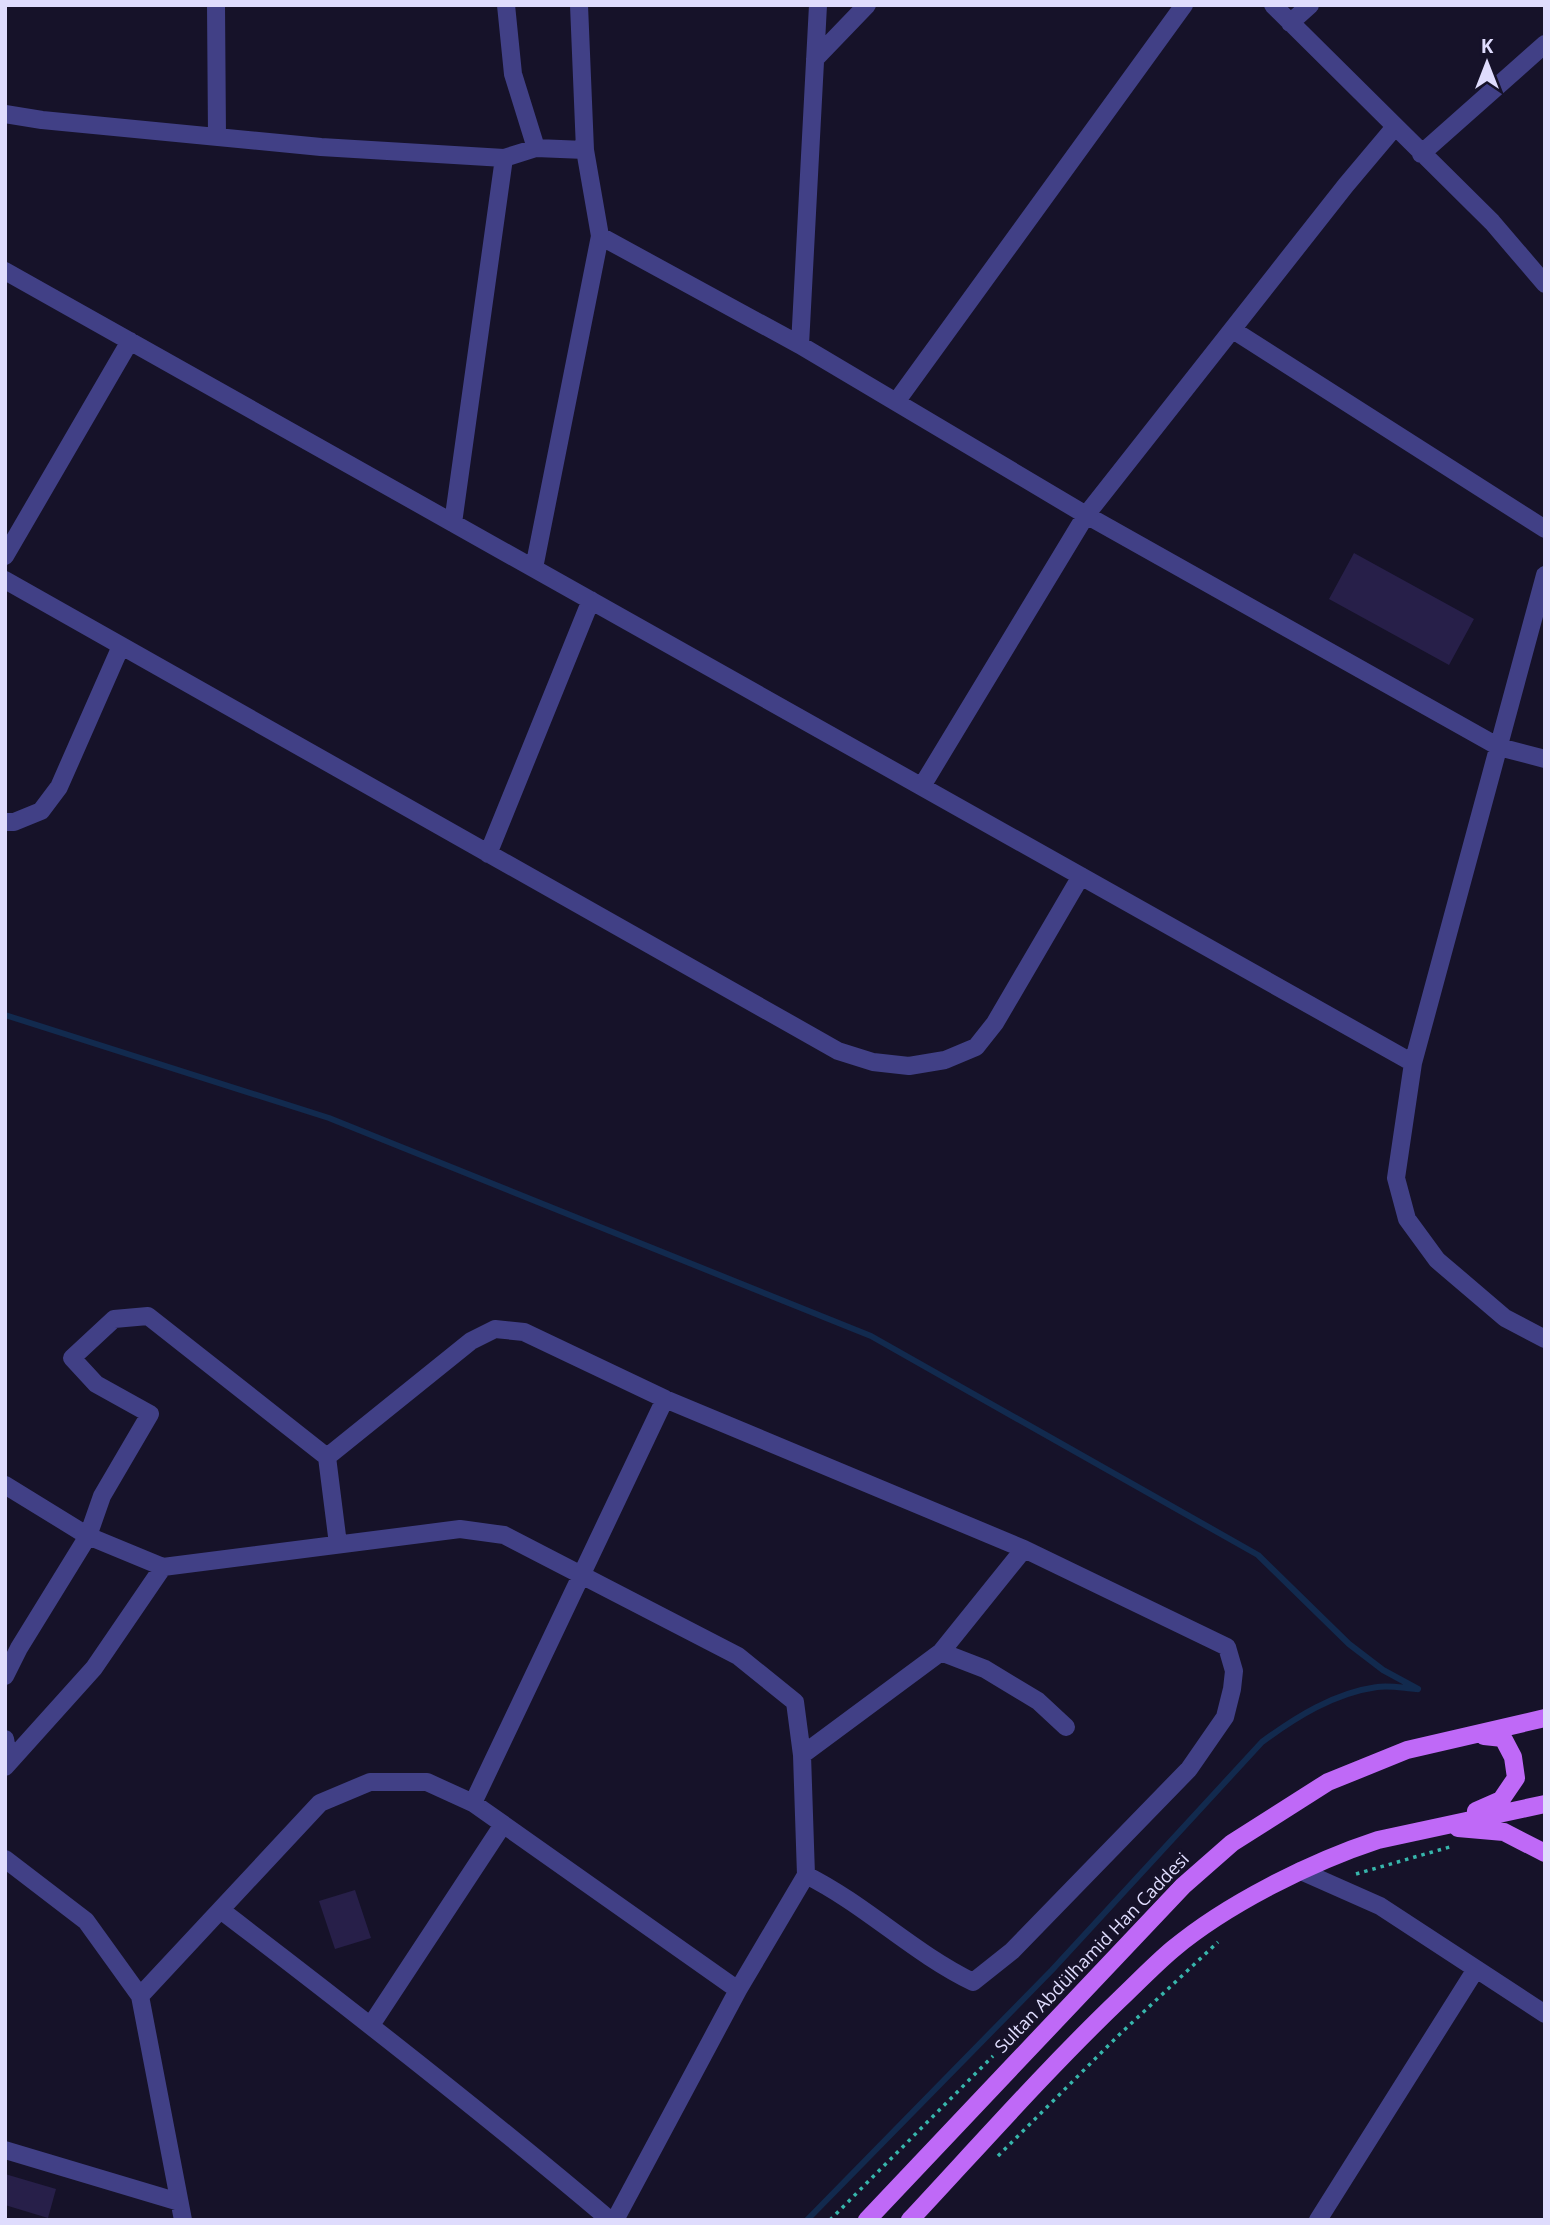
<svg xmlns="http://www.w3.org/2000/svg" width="1550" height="2225" viewBox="0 0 1550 2225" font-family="'Open Sans',sans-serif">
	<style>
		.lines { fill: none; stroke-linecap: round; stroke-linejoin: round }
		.stream { stroke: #122a4e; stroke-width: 6 }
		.building { fill: #271f49 }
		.path { stroke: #37b6ac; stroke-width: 3.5; stroke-dasharray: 3.5 5; stroke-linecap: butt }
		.minor { stroke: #414086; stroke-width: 18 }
		.primary { stroke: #bf69f7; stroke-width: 18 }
		.labels { text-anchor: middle; stroke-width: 7; stroke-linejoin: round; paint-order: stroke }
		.street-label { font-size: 18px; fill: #dfdcfd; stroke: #161229 }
	</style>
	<rect width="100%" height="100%" fill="#161229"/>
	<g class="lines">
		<path class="stream" d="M5,1015L329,1118L871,1336L1258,1555L1349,1644L1383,1670L1418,1689
			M807,2220L1052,1970L1262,1742C1296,1717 1334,1693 1377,1687C1389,1685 1403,1688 1416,1689"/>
	</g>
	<path class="building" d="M1354,553L1474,619L1449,665L1329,599Z
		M355,1890L371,1938L335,1949L319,1901Z
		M5,2174L56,2189L48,2218L5,2205Z"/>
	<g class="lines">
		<path class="path" d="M1356,1874L1453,1846
			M998,2156L1120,2034L1218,1942
			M830,2220L993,2056"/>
		<path class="minor" d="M216,5L217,137
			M506,5L513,74L536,148
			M1273,5L1492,222L1545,284
			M1290,23L1310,5
			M815,59L867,5
			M5,114L42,120L321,147L504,158L536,148L585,150
			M1421,154L1545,44
			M600,236L800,345L1086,515L1499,747L1545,759
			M5,271L1413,1063
			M1233,330L1545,529
			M800,345L818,5
			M896,402L1184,5
			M453,523L504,158
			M5,556L130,341
			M534,568L600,236L585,150L579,5
			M1545,575L1413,1063L1396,1178L1407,1219L1437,1260L1505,1318L1545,1339
			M5,580L838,1051L873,1062L909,1066L945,1060L976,1047L995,1023L1081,876
			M922,786L1086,515L1346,185L1394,128
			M5,822H14L41,811L59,787L121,646
			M488,854L591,600
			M327,1457L471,1341L495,1329L524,1332L665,1399L1024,1549L1227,1647L1234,1671L1232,1689L1225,1717L1189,1769L1012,1951L973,1982C913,1953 866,1905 806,1875
			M5,1485L88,1536L163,1567L460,1529L504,1535L738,1656L795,1702L802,1755L806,1875L738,1990L615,2220
			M941,1652L985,1669L1038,1701L1066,1727
			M5,1676L19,1648L88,1536L102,1496L150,1414L96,1384L72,1358L114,1319L148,1316L327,1457L338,1544
			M5,1739L9,1760
			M802,1755L941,1652L1024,1549
			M5,1767L94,1668L163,1567
			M473,1803L665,1399
			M5,1859L86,1921L140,1996L183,2220
			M1301,1871L1380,1906L1545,2014
			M222,1911C353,2011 484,2113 610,2220
			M140,1996L320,1803L370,1782H427L473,1803L738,1990
			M371,2025L502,1826
			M5,2150L179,2202
			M1318,2220L1476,1969"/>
		<path class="primary" d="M1476,1811L1501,1800L1516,1778L1513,1757L1503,1738L1484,1736
			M1458,1828L1504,1832L1545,1853
			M867,2220L1183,1886L1232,1843L1328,1782L1407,1750L1545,1718
			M910,2220C979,2146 1046,2070 1119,2000C1137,1983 1154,1965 1173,1949C1227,1904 1311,1862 1378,1840L1545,1804"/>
	</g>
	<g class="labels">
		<g class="street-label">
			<text transform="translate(1092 1953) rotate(-46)" y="6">Sultan Abdülhamid Han Caddesi</text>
		</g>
	</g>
	<rect width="1550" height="2225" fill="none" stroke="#dfdcfd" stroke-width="14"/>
	<g transform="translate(1487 63)" stroke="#161229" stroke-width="5" paint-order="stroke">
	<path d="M0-5L12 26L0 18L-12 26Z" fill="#dfdcfd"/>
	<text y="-10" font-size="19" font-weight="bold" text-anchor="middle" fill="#dfdcfd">K</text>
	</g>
</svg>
